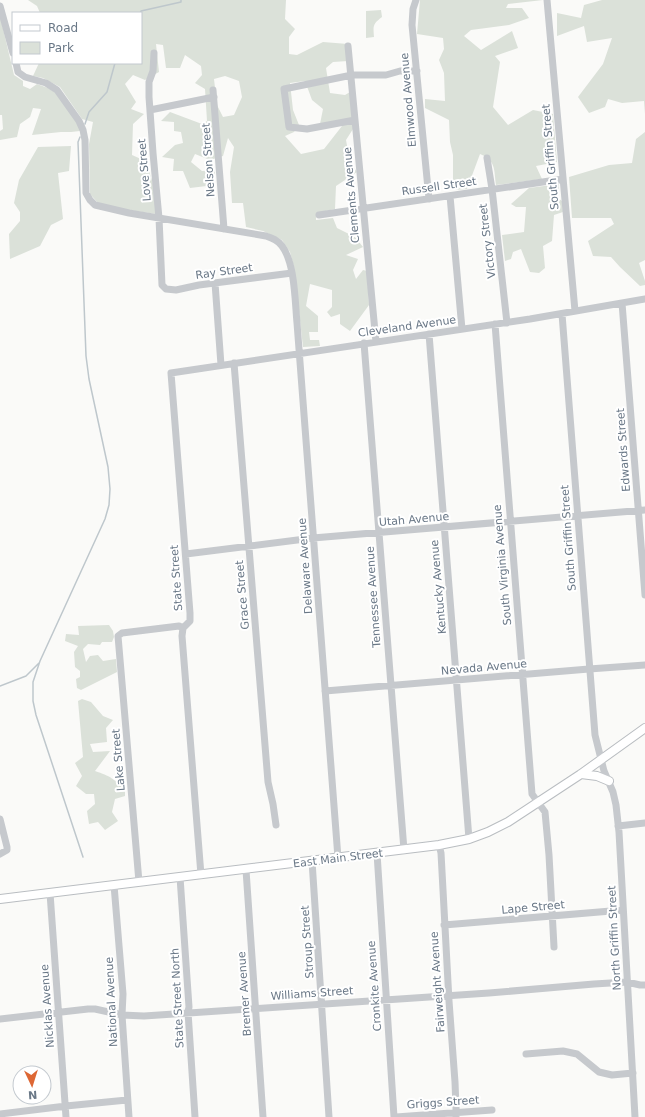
<svg xmlns="http://www.w3.org/2000/svg" width="645" height="1117" viewBox="0 0 645 1117" font-family="'DejaVu Sans',sans-serif">
	<style>
		.green { fill: #dbe1d9; fill-rule: evenodd }
		.lines { fill: none; stroke-linecap: round; stroke-linejoin: round }
		.stream { stroke: #bec7cc; stroke-width: 1.5 }
		.major-casing { stroke: #b9bdc1; stroke-width: 10 }
		.minor { stroke: #c6c9cd; stroke-width: 7 }
		.major { stroke: #fff; stroke-width: 8 }
		.labels { text-anchor: middle; stroke-width: 4; stroke-linejoin: round; paint-order: stroke }
		.street-label { font-size: 11px; fill: #6a7887; stroke: #fff }
	</style>
	<rect width="100%" height="100%" fill="#fafaf8"/>
	<path class="green" d="M28,0H288H286L285,19L295,29L289,37V54L297,55L323,42L348,44V61L333,62L326,68L330,93L345,95L350,92L353,129L346,140L350,162L357,172L336,186L335,209L316,213V220L333,218L337,228L355,237L363,247L346,255L358,259L353,270L356,279L363,270L367,271L369,305L350,331L340,324V314L331,317L327,312L332,307V290L310,284L306,306L318,316V332H309L310,340H319L320,346L303,347L294,267L290,252L282,240L263,231L246,227L243,203H232L230,172L234,147L228,138L223,156L210,160L195,154L191,162L202,171L215,170V185L190,188L183,171H173L174,159L162,157L175,145L183,143L181,132L174,131V122L161,121L170,112L202,124L207,121L205,89L195,83L202,75L201,66L185,55L180,68H166L163,45L156,44L159,72L145,80L133,75L125,84L136,102L131,109L144,114L133,124L132,155L141,159L143,169L149,171L153,184L156,214L122,209L98,203L90,194L89,144L93,122L82,119L60,87L43,78L33,76L39,63H141V13H40L37,6ZM225,76L239,81L242,97L234,115L223,117L217,105L214,79ZM305,81L312,100L323,109L320,124L342,126L324,149L301,154L285,136L294,132L299,125L293,110L290,83Z
		M420,0H543L508,4L506,8H522L529,18L509,25L471,30L464,36L481,50L512,31L518,48L495,56L500,62L493,107L508,125L533,110L553,114L557,162L536,166L542,179L496,185C494,170 496,160 480,154L467,189L453,190V155L450,142L449,120L425,108V99L445,101L444,73L439,60L444,49L443,38L417,34Z
		M602,0H645V114L644,101L622,103L608,99L605,107L589,113L578,97L603,64L612,38L587,42L584,26L557,36V13L581,18L584,5Z
		M381,10L382,17C373,24 373,25 374,37L366,38V11Z
		M0,16L14,75L23,81V86L30,89L37,84L48,88L56,93L77,120L80,131L71,132H61L32,135L41,109L33,108L30,117L20,124L17,137L0,140V131L3,129L2,115H0Z
		M645,132V260L639,263L645,281V285L640,286L620,267L611,257L593,256L588,241L614,224L611,218H572L569,177L609,165L632,163L636,139Z
		M71,146L69,171L58,173L63,219L51,225L40,246L10,259L9,234L20,221V212L14,203L19,180L38,147Z
		M559,184V192L555,196L562,201L563,212L554,215L552,241L543,246L545,268L539,273L530,272L521,249L513,252L511,259L505,261L502,235L524,232L526,207H516L511,204L529,188Z
		M109,625L113,631L114,637L112,642H102L100,645L88,644L83,649L86,662L90,656L98,655L103,661L116,659L117,672L81,690L77,688L76,679L80,677V671L75,667L74,652L78,646L65,641L66,634L79,635L78,626Z
		M82,699L91,702L103,716L113,720L106,728L107,742L90,744L93,752L110,751L95,771C110,776 115,779 125,791V796L115,799L112,812L118,821L105,830L98,822L89,824L87,811L95,804L94,794H86L76,786L82,776L75,763L83,757L78,701Z"/>
	<g class="lines">
		<path class="stream" d="M140,13L141,11L181,2V0
			M85,124L89,112L107,92L115,63
			M80,137L78,142L86,356L89,379L108,467L110,489L109,505L105,519L40,661L33,682V701L36,715L83,857
			M0,686L26,676L39,663"/>
		<g class="major-casing">
			<path id="major" d="M581,774L597,776L609,781
				M0,899L439,845L469,839L488,832L508,822L581,774L645,728"/>
		</g>
		<path class="minor" d="M416,0L413,9L412,25L429,199
			M547,0L575,311
			M0,6L13,53
			M348,46L376,342
			M154,53L153,71L149,82V97L153,153L159,218L162,285L166,289L176,290L199,285L292,273
			M16,63L18,72L25,77L46,83L57,90L79,121L83,130L85,140L86,193L90,200L95,205L129,213L266,236C272,238 278,240 282,246C295,263 295,302 297,323L338,858
			M213,90L224,229
			M150,110L214,97
			M355,120L307,129L289,127L284,89L352,75H386L400,71H417
			M487,158L492,189L507,323
			M450,196L462,329
			M319,215L563,179
			M215,283L221,365
			M622,303L645,595
			M562,314L595,735L604,771L613,792L616,805L619,832L635,1117
			M495,324L532,794L545,812L549,855L554,947
			M429,334L469,839
			M364,343L404,850
			M234,363L268,782L273,804L276,825
			M186,554L313,538L645,510
			M325,691L589,669L645,665
			M0,819L7,847V850L0,854
			M618,826L645,823
			M439,845L441,853L449,1001L455,1082L456,1108V1117
			M377,853L394,1117
			M312,861L329,1117
			M246,870L263,1117
			M201,875L182,636L183,628L190,621V613L171,373L530,319L645,299
			M180,877L189,1007L188,1012L195,1117
			M139,882L118,636L122,633L179,626L183,628
			M114,885L123,994L122,1015L129,1117
			M50,893L66,1117
			M444,925L623,910
			M0,1019L88,1009H95L122,1015L144,1016L489,993L594,984L627,982L640,985H645
			M526,1054L563,1051L577,1054L599,1072L612,1075L633,1073
			M0,1114L66,1106L127,1100
			M396,1117L492,1110"/>
		<use href="#major" class="major"/>
	</g>
	<g class="labels">
		<g class="street-label">
			<text transform="translate(408 100) rotate(-95)" y="4">Elmwood Avenue</text>
			<text transform="translate(550 157) rotate(-95)" y="4">South Griffin Street</text>
			<text transform="translate(208 160) rotate(-94)" y="4">Nelson Street</text>
			<text transform="translate(144 170) rotate(-95)" y="4">Love Street</text>
			<text transform="translate(439 186) rotate(-8)" y="4">Russell Street</text>
			<text transform="translate(351 195) rotate(-95)" y="4">Clements Avenue</text>
			<text transform="translate(487 241) rotate(-97)" y="4">Victory Street</text>
			<text transform="translate(224 271) rotate(-8)" y="4">Ray Street</text>
			<text transform="translate(407 326) rotate(-8)" y="4">Cleveland Avenue</text>
			<text transform="translate(623 450) rotate(-94)" y="4">Edwards Street</text>
			<text transform="translate(414 519) rotate(-5)" y="4">Utah Avenue</text>
			<text transform="translate(568 538) rotate(-94)" y="4">South Griffin Street</text>
			<text transform="translate(502 565) rotate(-95)" y="4">South Virginia Avenue</text>
			<text transform="translate(305 566) rotate(-94)" y="4">Delaware Avenue</text>
			<text transform="translate(176 578) rotate(-94)" y="4">State Street</text>
			<text transform="translate(438 587) rotate(-95)" y="4">Kentucky Avenue</text>
			<text transform="translate(242 595) rotate(-95)" y="4">Grace Street</text>
			<text transform="translate(373 597) rotate(-94)" y="4">Tennessee Avenue</text>
			<text transform="translate(484 667) rotate(-5)" y="4">Nevada Avenue</text>
			<text transform="translate(118 760) rotate(-95)" y="4">Lake Street</text>
			<text transform="translate(338 858) rotate(-7)" y="4">East Main Street</text>
			<text transform="translate(533 907) rotate(-5)" y="4">Lape Street</text>
			<text transform="translate(614 938) rotate(-93)" y="4">North Griffin Street</text>
			<text transform="translate(307 942) rotate(-94)" y="4">Stroup Street</text>
			<text transform="translate(437 982) rotate(-94)" y="4">Fairweight Avenue</text>
			<text transform="translate(374 986) rotate(-94)" y="4">Cronkite Avenue</text>
			<text transform="translate(312 993) rotate(-4)" y="4">Williams Street</text>
			<text transform="translate(244 994) rotate(-94)" y="4">Bremer Avenue</text>
			<text transform="translate(177 998) rotate(-93)" y="4">State Street North</text>
			<text transform="translate(111 1002) rotate(-93)" y="4">National Avenue</text>
			<text transform="translate(47 1006) rotate(-94)" y="4">Nicklas Avenue</text>
			<text transform="translate(443 1102) rotate(-4)" y="4">Griggs Street</text>
		</g>
	</g>
	<rect x="12" y="12" width="130" height="52" fill="#ffffff" stroke="#c3c9cf"/>
	<rect x="20" y="25" width="20" height="6" fill="#ffffff" stroke="#c3c9cf"/>
	<text x="48" y="32" font-size="12" fill="#6a7887">Road</text>
	<rect x="20" y="42" width="20" height="12" fill="#dbe1d9" stroke="#c3c9cf"/>
	<text x="48" y="52" font-size="12" fill="#6a7887">Park</text>
	<g transform="translate(32 1085) rotate(176)"><circle r="19" fill="#ffffff" stroke="#c3c9cf"/>
	<path d="M0-3L7 15L0 10L-7 15Z" fill="#dd6734"/>
	<text y="-6" font-size="11" font-weight="bold" text-anchor="middle" fill="#6a7887">N</text>
	</g>
</svg>
